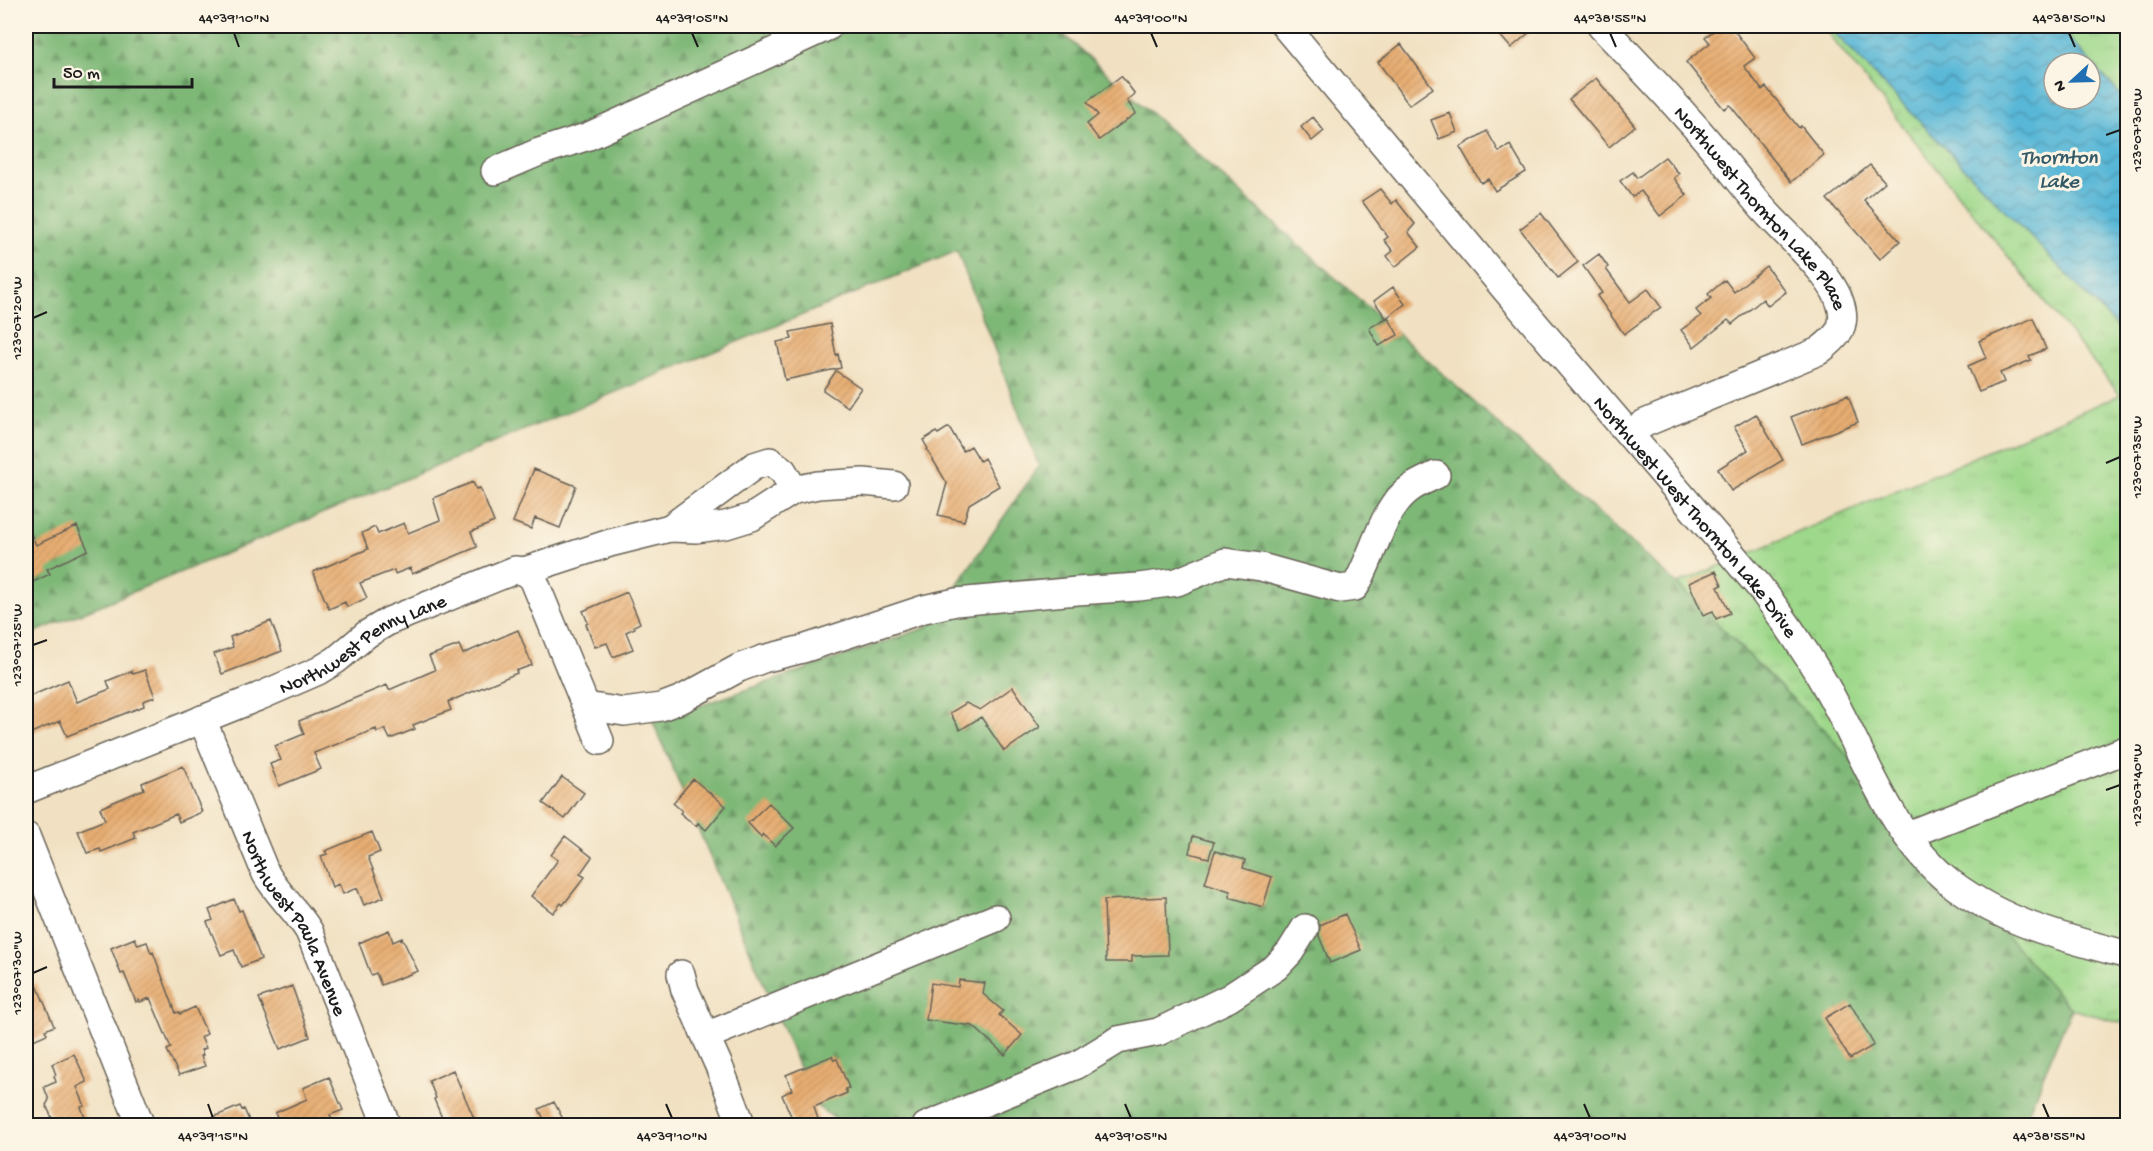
<svg xmlns="http://www.w3.org/2000/svg" width="2153" height="1151" viewBox="0 0 2153 1151" font-family="'Gochi Hand',sans-serif">
	<style>
		.grass { fill: url(#grass-tufts); stroke: #5d7a54; stroke-width: 1.5 }
		.forest { fill: url(#forest-firs); stroke: #4d6a4a; stroke-width: 1.5 }
		.water { fill: url(#water-waves); stroke: #3a6a7a; stroke-width: 1.5; fill-rule: evenodd }
		.building { fill: url(#building-hatch) }
		.lines { fill: none; stroke-linecap: round; stroke-linejoin: round }
		.minor-casing { stroke: #676156; stroke-width: 30 }
		.minor { stroke: #fff; stroke-width: 27 }
		.ticks { fill: none; stroke: #1c1c1c; stroke-width: 2 }
		.labels { text-anchor: middle; stroke-width: 6; stroke-linejoin: round; paint-order: stroke }
		.street-label { font-size: 20px; fill: #1c1c1c; stroke: #fcf5e5 }
		.water-label { font-size: 21px; font-style: italic; fill: #345a67; stroke: #fcf5e5 }
		.neatline { fill: none; stroke: #1c1c1c; stroke-width: 2 }
		.ticks-label { font-size: 15px; text-anchor: middle; fill: #1c1c1c }
	</style>
	<defs>
		<pattern id="grass-tufts" width="24" height="20" patternUnits="userSpaceOnUse" patternTransform="scale(1.5)"><rect width="24" height="20" fill="#9ed88b"/><path d="M3 7l-1-3M5 7V3M7 7l1-3M15 17l-1-3M17 17v-4M19 17l1-3" fill="none" stroke="#88b977"/></pattern>
		<pattern id="forest-firs" width="22" height="20" patternUnits="userSpaceOnUse" patternTransform="scale(1.5)"><rect width="22" height="20" fill="#7eb877"/><path d="M5 1l3.5 6h-7zM16 11l3.5 6h-7z" fill="#669561"/></pattern>
		<pattern id="water-waves" width="16" height="10" patternUnits="userSpaceOnUse" patternTransform="scale(1.5)"><rect width="16" height="10" fill="#59b7d7"/><path d="M0 5q4-4 8 0t8 0" fill="none" stroke="#4994ae"/></pattern>
		<pattern id="building-hatch" width="6" height="6" patternUnits="userSpaceOnUse" patternTransform="scale(1.5)"><rect width="6" height="6" fill="#e7ad72"/><path d="M-1 1l2-2M0 6l6-6M5 7l2-2" fill="none" stroke="#c69462"/></pattern>
	</defs>
	<rect width="100%" height="100%" fill="#fcf5e5"/>
	<filter id="ink" filterUnits="userSpaceOnUse"><feTurbulence type="fractalNoise" baseFrequency=".0167" numOctaves="2"/><feDisplacementMap in="SourceGraphic" scale="12" xChannelSelector="R" yChannelSelector="G"/><feConvolveMatrix kernelMatrix="1 2 1 2 8 2 1 2 1" color-interpolation-filters="sRGB"/></filter>
	<filter id="wash" filterUnits="userSpaceOnUse"><feTurbulence type="fractalNoise" baseFrequency=".008" numOctaves="4" result="noise"/><feDisplacementMap in="SourceGraphic" scale="24" xChannelSelector="R" yChannelSelector="G"/><feGaussianBlur stdDeviation="1.35" result="paint"/><feColorMatrix in="noise" values="0 0 0 0 0 0 0 0 0 0 0 0 0 0 0 0 0 1.4 0 .05"/><feComposite in="paint" operator="in"/></filter>
	<g filter="url(#wash)">
		<rect width="100%" height="100%" fill="#f1e1c2"/>
		<path class="grass" d="M1822,26H1828L2127,337V1024L2071,1009L1829,735L1677,584L2120,395Z
			M2058,26H2127V102Z"/>
		<path class="forest" d="M26,26H1054L1677,584L1829,735L2071,1009L2023,1125H844L815,1105L653,722L928,627L1039,466L957,251L26,636Z"/>
		<path class="water" d="M1828,26H2058L2127,102V337ZM2054,63H2090V99H2054Z"/>
		<g id="blocks">
			<path class="building" d="M1492,26H1537L1511,48Z
				M1721,26H1731L1755,58L1744,66L1762,90L1766,87L1799,128L1801,126L1824,155L1791,182L1730,105L1724,109L1686,62L1710,43L1705,37Z
				M1401,44L1433,88L1409,105L1378,62Z
				M1121,76L1135,94L1127,101L1136,113L1099,140L1087,124L1098,115L1087,102Z
				M1596,78L1635,126L1609,147L1569,99Z
				M1450,113L1457,132L1439,139L1431,120Z
				M1313,117L1324,131L1312,141L1301,127Z
				M1487,131L1499,152L1510,145L1526,172L1495,191L1488,179L1481,183L1460,147Z
				M1665,157L1679,174L1674,178L1687,195L1660,216L1641,191L1632,197L1620,181L1633,172L1637,178Z
				M1870,165L1885,182L1864,200L1900,241L1880,259L1827,199Z
				M1380,189L1392,204L1396,200L1415,224L1408,232L1420,247L1395,267L1387,256L1393,251L1384,240L1388,237L1362,201Z
				M1541,213L1578,262L1558,278L1520,229Z
				M1599,254L1608,267L1606,269L1630,302L1648,289L1661,307L1624,334L1597,296L1602,293L1583,266Z
				M1766,266L1786,292L1768,306L1763,299L1732,324L1728,320L1694,347L1681,330L1701,316L1696,310L1711,298L1708,294L1725,280L1734,292Z
				M1393,287L1405,304L1386,318L1374,301Z
				M1388,317L1398,335L1379,346L1369,328Z
				M2033,318L2046,349L2029,356L2031,360L2000,373L2004,382L1979,392L1968,366L1986,358L1979,341Z
				M830,324L836,355L838,354L841,368L785,380L777,342L792,339L790,332Z
				M836,371L861,388L848,407L823,390Z
				M1848,395L1858,422L1802,444L1791,417Z
				M1756,414L1783,460L1731,491L1718,469L1748,450L1734,427Z
				M949,427L963,451L971,446L980,461L984,458L999,486L969,504L964,521L938,515L947,483L927,450L928,449L923,440L936,432L938,434Z
				M534,469L576,486L560,528L535,518L531,529L513,522Z
				M473,482L476,489L480,488L494,522L471,532L477,547L412,574L410,568L395,574L394,570L360,583L367,598L347,607L345,602L329,609L313,572L368,549L362,533L375,527L378,534L404,523L408,533L440,520L433,498Z
				M26,522L36,545L77,526L88,550L47,569L50,574L33,582L26,567Z
				M1716,571L1722,585L1718,587L1730,613L1716,619L1713,611L1703,615L1689,583Z
				M627,592L640,623L634,626L635,628L626,632L633,649L613,657L607,643L595,647L586,624L588,623L583,611Z
				M271,621L282,651L222,674L214,654L233,647L230,637Z
				M518,630L532,665L516,671L517,673L448,702L451,710L413,725L415,729L390,739L385,729L377,732L376,729L314,753L321,769L279,786L270,764L281,760L275,746L304,734L299,721L387,685L389,690L435,670L429,656L459,645L463,654Z
				M145,670L155,697L143,701L144,706L67,736L60,721L26,735V698L68,680L77,702L110,689L107,681L132,671L133,674Z
				M1013,687L1040,727L1004,751L981,717L960,730L950,713L966,703L980,710Z
				M183,766L202,812L179,822L176,814L133,832L136,838L101,852L100,849L87,853L78,831L105,820L100,808L144,789L142,783Z
				M562,777L584,793L565,819L543,803Z
				M693,779L726,806L706,830L698,823L696,826L680,813L682,811L673,803Z
				M769,803L794,828L775,846L763,834L761,837L748,823Z
				M372,832L380,852L368,857L384,897L364,905L357,888L343,894L339,884L332,887L321,856L327,854L325,851Z
				M565,836L592,857L580,874L585,877L563,905L561,903L553,913L531,896L558,860L551,855Z
				M1193,836L1214,842L1209,858L1189,853Z
				M1215,851L1245,860L1243,868L1272,877L1263,907L1229,897L1230,891L1205,883Z
				M1166,897L1168,955L1132,956V962H1106L1104,900Z
				M234,899L239,911L242,910L261,959L241,967L234,950L221,955L207,922L213,920L209,910Z
				M1345,914L1361,950L1330,963L1319,936L1320,925Z
				M389,930L393,942L402,938L418,971L381,985L376,973L371,975L359,943Z
				M135,938L138,945L147,942L151,953L153,952L176,1013L179,1012L180,1014L195,1007L207,1034L201,1037L206,1048L201,1050L203,1055L201,1056L205,1066L179,1075L167,1050L171,1048L150,998L140,1002L139,1000L136,1002L124,973L121,974L111,948Z
				M959,980L985,983L983,994L1003,1011L999,1015L1022,1035L1005,1055L973,1026L926,1020L931,983L958,987Z
				M36,983L54,1026L45,1030L47,1034L31,1041L30,1038L26,1039V989Z
				M292,986L310,1037L280,1049L259,998Z
				M1850,1003L1874,1045L1850,1059L1825,1018Z
				M74,1054L87,1082L77,1087L85,1106L81,1107L85,1118L68,1125H59L57,1118L53,1120L46,1105L49,1100L44,1087L56,1082L54,1076L56,1075L52,1064Z
				M832,1056L834,1060L837,1059L849,1088L845,1089L847,1093L814,1107L820,1125H795L782,1095L792,1090L786,1075Z
				M453,1070L477,1125H445L434,1099L436,1098L429,1081Z
				M329,1077L343,1110L330,1115L334,1125H280L275,1113L307,1099L303,1088Z
				M554,1102L566,1125H547L539,1109Z
				M240,1106L242,1110L244,1109L251,1125H195Z"/>
		</g>
	</g>
	<g filter="url(#ink)">
		<use href="#blocks" fill-opacity="0" stroke="#676156" stroke-width="1.5"/>
		<g class="lines">
			<g class="minor-casing">
				<g id="minor">
					<path id="s1" d="M1285,26L1506,290L1758,585C1784,619 1808,654 1829,692C1865,756 1891,836 1951,883C2004,923 2064,938 2128,955"/>
					<path id="s2" d="M1601,26C1630,56 1660,87 1688,119C1715,148 1738,180 1764,210C1787,236 1837,278 1842,310C1846,330 1833,340 1819,351L1645,423L1630,433"/>
					<path d="M495,171L539,152L589,136L829,26"/>
					<path d="M670,528L754,466L770,461L783,471L794,490"/>
					<path d="M524,571L610,543L670,528L696,529L726,525L752,517L794,490L818,485L863,482L894,485"/>
					<path d="M586,706L624,712L661,707L682,699L739,668L763,659L803,649L924,609L956,602L1077,591L1139,587L1177,582L1225,562L1261,567L1340,589L1355,587C1373,558 1382,507 1411,488C1418,483 1428,479 1436,475"/>
					<path id="s3" d="M202,719L266,874C278,895 297,911 309,931L387,1126"/>
					<path id="s4" d="M26,790L258,697L318,671L336,660L367,634L389,621L515,570L524,571L533,578L600,741"/>
					<path d="M1907,835L2128,749"/>
					<path d="M26,836L141,1126"/>
					<path d="M681,974L685,990L719,1066L742,1126"/>
					<path d="M706,1036L996,918"/>
					<path d="M926,1126L1077,1065L1118,1040L1158,1032L1229,998L1276,967L1290,952L1305,928"/>
				</g>
			</g>
			<use href="#minor" class="minor"/>
		</g>
	</g>
	<path class="ticks" d="M234,33L239,47M692,33L698,47M1151,33L1157,47M1610,33L1616,47M2069,33L2075,47M2106,135L2120,130M33,318L47,312M2106,463L2120,457M33,645L47,640M2106,790L2120,785M33,973L47,967M208,1104L213,1118M666,1104L672,1118M1125,1104L1131,1118M1584,1104L1590,1118M2043,1104L2049,1118"/>
	<g class="labels">
		<g class="street-label">
			<text dy="7" stroke="none"><textPath href="#s2" startOffset="243">Northwest Thornton Lake Place</textPath></text>
			<text dy="7" stroke="none"><textPath href="#s1" startOffset="640">Northwest West Thornton Lake Drive</textPath></text>
			<text dy="7" stroke="none"><textPath href="#s4" startOffset="368">Northwest Penny Lane</textPath></text>
			<text dy="7" stroke="none"><textPath href="#s3" startOffset="225">Northwest Paula Avenue</textPath></text>
		</g>
		<g class="water-label">
			<text x="2059" y="163">Thornton<tspan x="2059" dy="24">Lake</tspan></text>
		</g>
	</g>
	<rect width="2153" height="1151" fill="none" stroke="#fcf5e5" stroke-width="66"/>
	<g transform="translate(2072 81) rotate(248)"><circle r="28" fill="#fcf5e5" stroke="#a29e95" stroke-width="1.5"/>
	<path d="M0-4.5L10 22L0 15L-10 22Z" fill="#1f6fb2"/>
	<text y="-9" font-size="16" font-weight="bold" text-anchor="middle" fill="#1c1c1c">N</text>
	</g>
	<path d="M54 78v9h138v-9" fill="none" stroke="#1c1c1c" stroke-width="3"/>
	<text x="63" y="78" font-size="18" fill="#1c1c1c" stroke="#fcf5e5" stroke-width="4.5" paint-order="stroke">50 m</text>
	<rect x="33" y="33" width="2087" height="1085" class="neatline"/>
	<g class="ticks-label">
		<text x="234" y="22">44°39'10"N</text>
		<text x="692" y="22">44°39'05"N</text>
		<text x="1151" y="22">44°39'00"N</text>
		<text x="1610" y="22">44°38'55"N</text>
		<text x="2069" y="22">44°38'50"N</text>
		<text transform="translate(2136 130) rotate(-90)" y="5">123°07'30"W</text>
		<text transform="translate(16 318) rotate(-90)" y="5">123°07'20"W</text>
		<text transform="translate(2136 457) rotate(-90)" y="5">123°07'35"W</text>
		<text transform="translate(16 645) rotate(-90)" y="5">123°07'25"W</text>
		<text transform="translate(2136 785) rotate(-90)" y="5">123°07'40"W</text>
		<text transform="translate(16 973) rotate(-90)" y="5">123°07'30"W</text>
		<text x="213" y="1140">44°39'15"N</text>
		<text x="672" y="1140">44°39'10"N</text>
		<text x="1131" y="1140">44°39'05"N</text>
		<text x="1590" y="1140">44°39'00"N</text>
		<text x="2049" y="1140">44°38'55"N</text>
	</g>
</svg>
